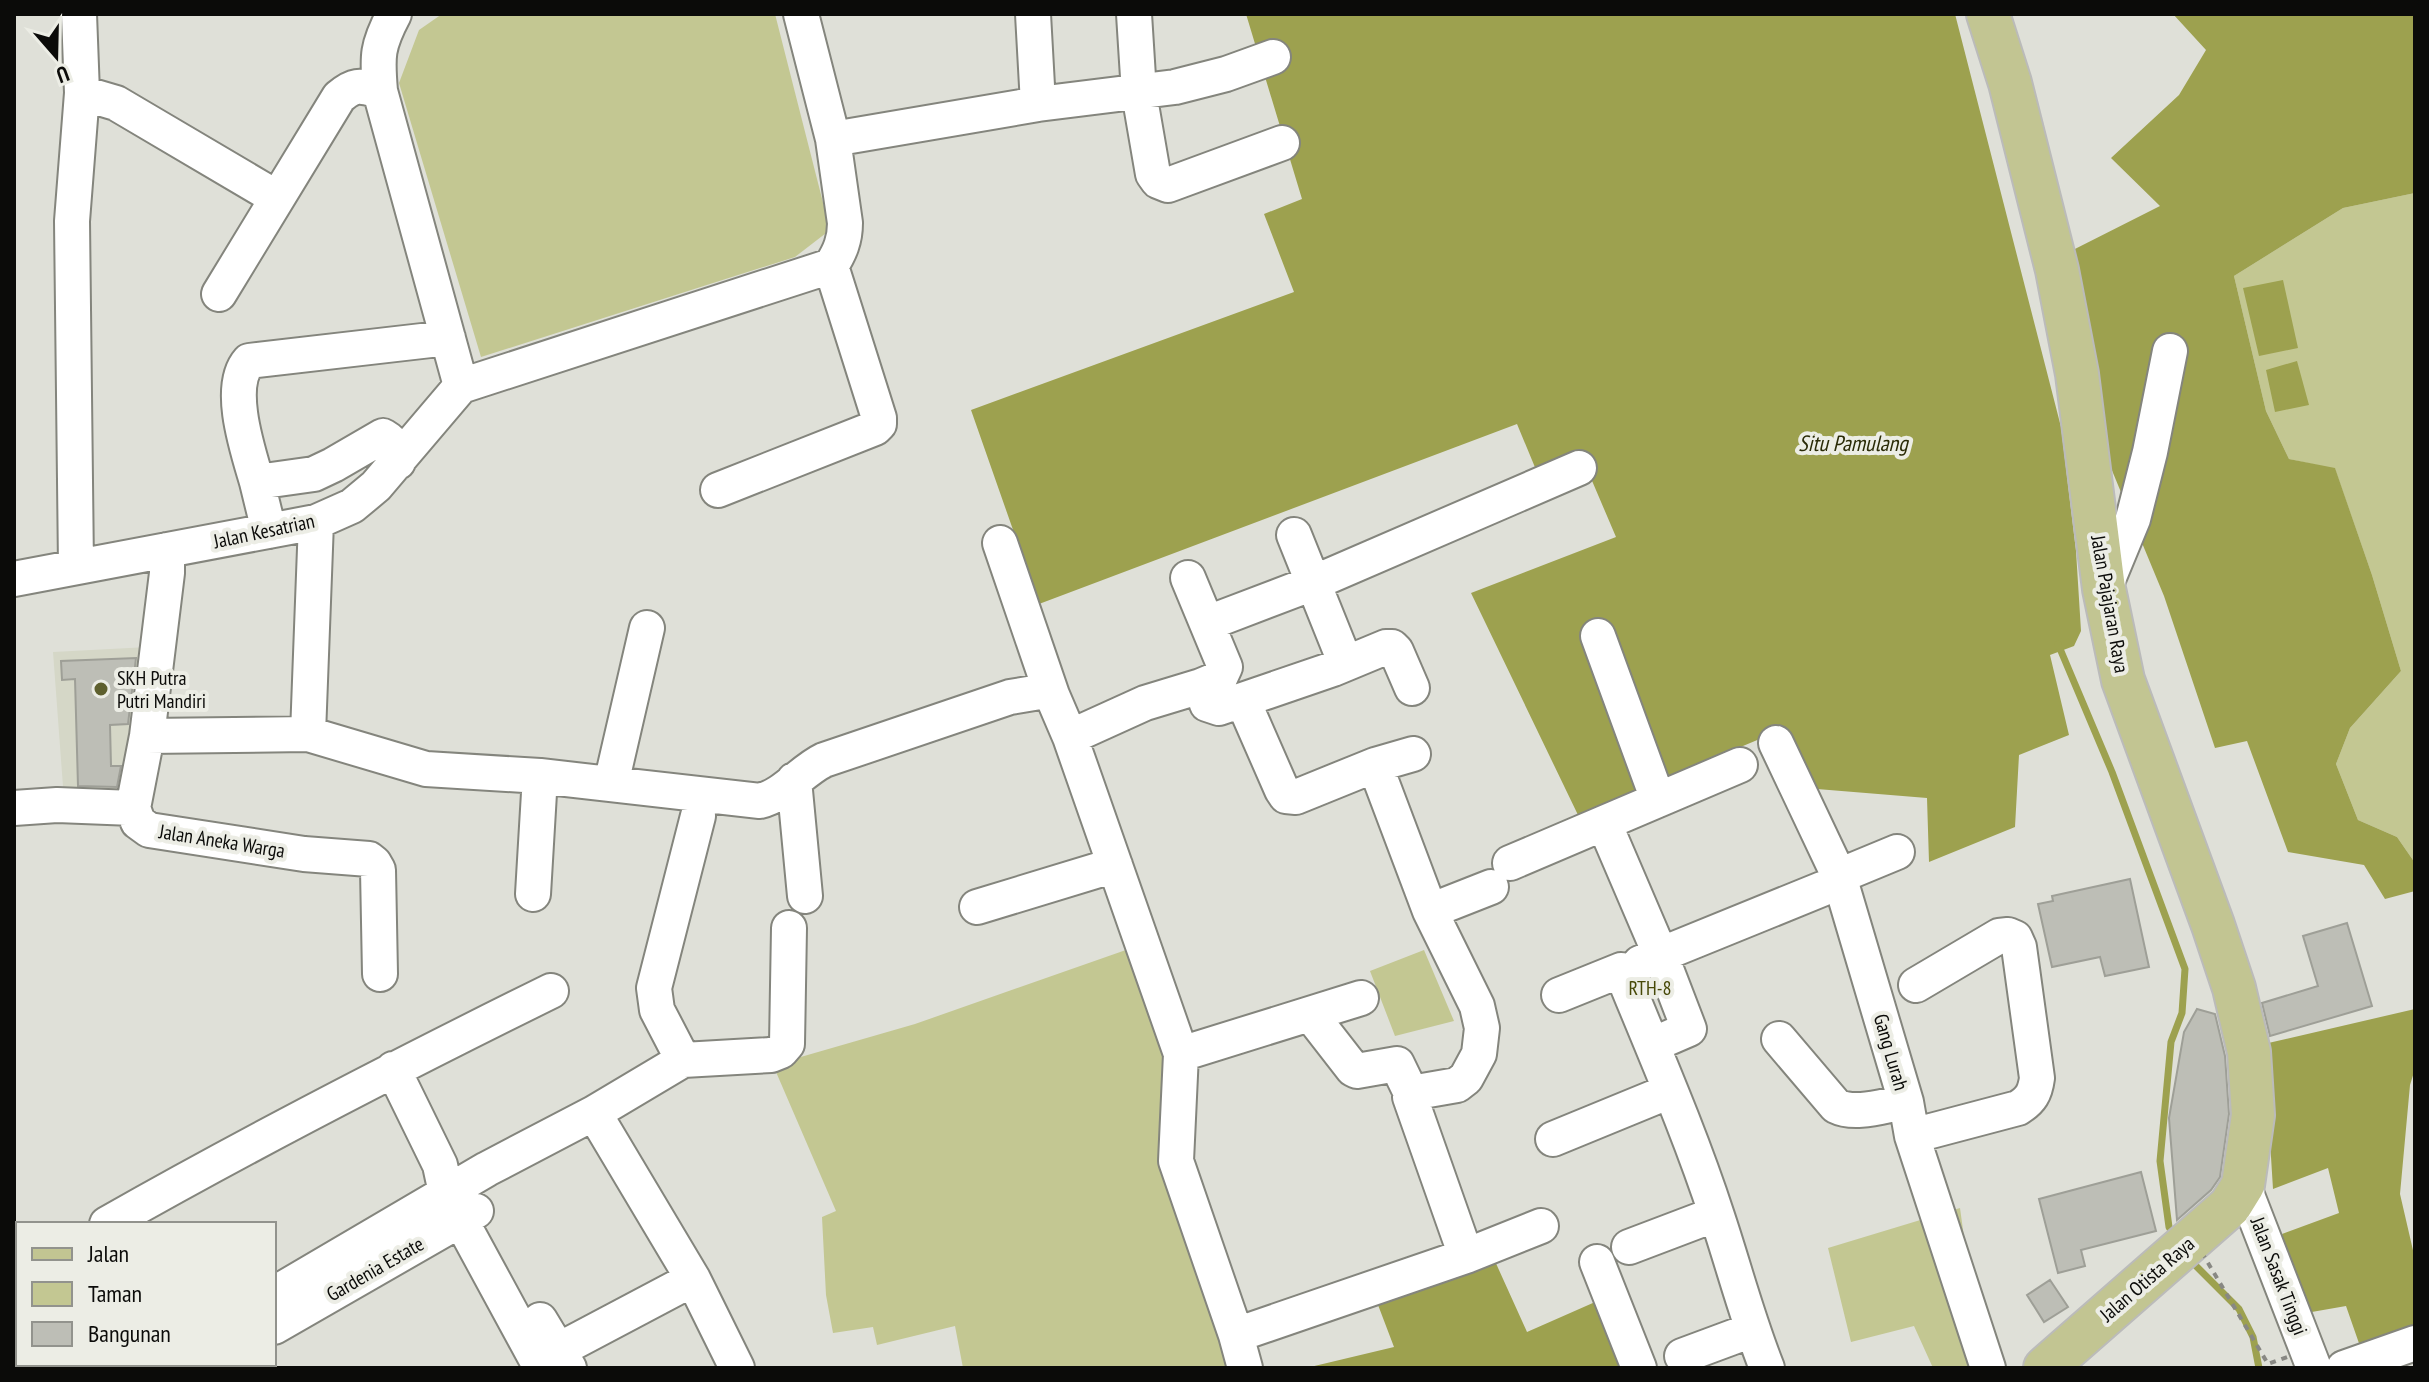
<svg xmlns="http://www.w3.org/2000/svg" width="2429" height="1382" viewBox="0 0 2429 1382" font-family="'PT Sans Narrow',sans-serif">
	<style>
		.built { fill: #d5d7c7 }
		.green { fill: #c3c792 }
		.forest { fill: #9da14f }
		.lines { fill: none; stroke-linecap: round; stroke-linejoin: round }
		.stream { stroke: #9da14f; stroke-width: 7 }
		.building { fill: #bdbeb6; stroke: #9e9f97; stroke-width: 2 }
		.minor-casing { stroke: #84857d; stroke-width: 38 }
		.major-casing { stroke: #bbbbba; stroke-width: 46 }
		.path { stroke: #888883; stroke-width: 4; stroke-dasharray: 6 6; stroke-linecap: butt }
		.minor { stroke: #fff; stroke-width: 34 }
		.major { stroke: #c2c592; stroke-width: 42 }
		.poi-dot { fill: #5e602e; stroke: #ecede5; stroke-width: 3 }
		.labels { text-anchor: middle; stroke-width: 8; stroke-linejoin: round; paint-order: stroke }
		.street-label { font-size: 20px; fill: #0b0b09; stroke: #ecede5 }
		.poi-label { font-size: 20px; fill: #0b0b09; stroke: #ecede5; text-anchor: start }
		.park-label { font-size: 20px; fill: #474908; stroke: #ecede5 }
		.water-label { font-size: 22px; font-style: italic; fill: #2a2b07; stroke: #ecede5 }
	</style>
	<rect width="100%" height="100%" fill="#dfe0d8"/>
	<path class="built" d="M148,647L129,802L64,800L53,652Z"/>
	<path class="green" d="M442,14H775L830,230L795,257L481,357L399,83L419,30Z
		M2415,193V863L2397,837L2358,820L2336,764L2350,728L2401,671L2372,575L2335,469L2289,459L2266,411L2234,276L2343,208Z
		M1143,944L1176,1054L1174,1172L1227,1368H963L955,1326L877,1345L873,1327L833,1333L826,1295L822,1217L836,1211L773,1065L915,1024Z
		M1424,950L1454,1021L1395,1036L1370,971Z
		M1960,1208L1982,1368H1933L1914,1326L1851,1342L1828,1248Z"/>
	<path class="forest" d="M1246,14H1955L2061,427L2076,551L2081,631L2074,646L2050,655L2069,735L2019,755L2015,827L1929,862L1927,798L1817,789L1786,728L1578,815L1471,593L1616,537L1584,462L1539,477L1517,424L1039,604L971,410L1294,292L1264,214L1302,199Z
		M2173,14H2415V193L2343,208L2234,276L2266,411L2289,459L2335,468L2372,575L2401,671L2350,728L2336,764L2358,820L2397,837L2415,863V891L2385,899L2364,865L2288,852L2247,741L2215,748L2164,596L2106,456L2063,255L2160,206L2111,158L2179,95L2206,50Z
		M2283,280L2298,348L2259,356L2243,288Z
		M2297,361L2309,405L2275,412L2266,370Z
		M2415,1009V1069L2410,1085L2400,1194L2415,1259V1324L2361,1349L2346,1306L2306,1313L2282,1234L2339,1213L2328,1168L2273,1189L2264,1044Z
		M1494,1259L1527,1332L1611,1295L1637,1368H1306L1394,1347L1375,1297Z"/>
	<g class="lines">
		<path class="stream" d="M2058,644L2112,772L2185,969L2182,1013L2171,1042L2160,1161L2169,1227L2176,1238
			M2189,1259L2239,1309L2253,1337L2259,1368"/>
	</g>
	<path class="building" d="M136,658L128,724L110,725L111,766H121L117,787L78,786L75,679L62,680L61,661Z
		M2130,879L2149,967L2105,976L2100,957L2052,967L2038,904L2053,901L2052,896Z
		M2347,923L2372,1006L2270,1036L2262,1003L2318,986L2303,936Z
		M2197,1009L2215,1014L2225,1056L2229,1114L2220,1177L2211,1190L2177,1220L2169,1118L2184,1032Z
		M2141,1172L2156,1231L2081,1250L2085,1266L2058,1273L2039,1199Z
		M2050,1280L2068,1307L2044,1322L2027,1295Z"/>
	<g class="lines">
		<g class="minor-casing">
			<path id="minor" d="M394,14C377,46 377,56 380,91L461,386
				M1033,14L1038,104
				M1134,14L1139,93L1153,174L1158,181L1168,185L1282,143
				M82,93L116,103L277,198
				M833,139L1038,104L1175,87L1226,74L1273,57
				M219,294L339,97C356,83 360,86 380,91
				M461,386L831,266C840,252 845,240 845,223L833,139L801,14
				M257,482C248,451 226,387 249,361L448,338
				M718,490L875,428L879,424V418L831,266
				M269,531L257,482L314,474L333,465L383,436L389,440L398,462
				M1294,535L1341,652
				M1000,543L1052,695
				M167,550V573L147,736L133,808L138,822L149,830L304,854L369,859L374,863L378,870L380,974
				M76,567L72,221L82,93L79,14
				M1188,578L1225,667L1220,678L1201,686
				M14,579L316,522L352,506L376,486L461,386
				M2104,589L2133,519L2150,452L2170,351
				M1208,623L1313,583L1579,468
				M1598,636L1658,800
				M1243,701L1282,790L1286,796L1296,797L1375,765
				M308,734L316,522
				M147,736L308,734L426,769L540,776L760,801C785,795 801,771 824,760L1010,697L1040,692L1052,695L1070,737L1181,1054L1176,1161L1236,1335L1245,1368
				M1070,737L1145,703L1201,686L1207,704L1219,708L1333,669L1386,647H1392L1396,651L1412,688
				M1776,743L1839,876L1906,1102L1912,1136L1988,1368
				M1413,754L1375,765L1430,911L1477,1006L1482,1028L1479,1054L1466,1078L1457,1085L1411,1093L1410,1097L1466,1256
				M794,780L805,896
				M611,784L647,628
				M14,808L57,805L133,808
				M1604,823L1661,956L1689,1029L1652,1045
				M1510,863L1740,765
				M1839,876L1897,852
				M533,894L540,776
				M977,907L1115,865
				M1430,911L1491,887
				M1640,963L1822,889
				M1559,995L1621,970C1654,1051 1690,1133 1717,1216C1734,1267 1747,1318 1767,1368
				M1311,1015L1353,1069L1357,1071L1397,1064L1411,1093
				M1779,1039L1836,1106C1856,1116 1885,1105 1906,1102
				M1181,1054L1361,998
				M683,1060L771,1055L781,1051L787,1044L789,928
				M393,1069L440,1165L446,1193L541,1368
				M594,1113L693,1279L737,1368
				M1912,1136L2018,1108C2031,1100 2035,1093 2037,1078L2019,947L2015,938L2008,935L1999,936L1916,985
				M1553,1139L1670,1091
				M2243,1185L2314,1368
				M107,1224C253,1141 401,1065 551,991
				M1629,1247L1716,1214
				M1597,1262L1639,1368
				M14,1277L18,1275
				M274,1294L487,1169L594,1113L683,1060L657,1010L654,988L698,816
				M540,1320L569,1368
				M274,1327L476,1211
				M1236,1335L1466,1256L1541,1226
				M14,1346L18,1353
				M1682,1356L1752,1330
				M538,1361L693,1279
				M147,1368L153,1364
				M203,1368L209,1364
				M2344,1368L2415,1343"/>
		</g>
		<g class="major-casing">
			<path id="major" d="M1988,14L2010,83L2057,270L2077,374L2104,589L2123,680L2213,925L2234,988L2249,1052L2253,1115L2243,1185L2230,1206L2045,1368"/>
		</g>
		<path class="path" d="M2240,1215L2254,1219L2262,1230L2298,1353L2268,1364L2198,1246Z"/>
		<use href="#minor" class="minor"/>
		<use href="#major" class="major"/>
	</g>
	<circle class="poi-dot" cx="101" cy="689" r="8"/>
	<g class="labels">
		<g class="street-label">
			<text transform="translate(264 531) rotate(-12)" y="7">Jalan Kesatrian</text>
			<text transform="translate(2110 604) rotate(80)" y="7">Jalan Pajajaran Raya</text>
			<text transform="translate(222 841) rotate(9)" y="7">Jalan Aneka Warga</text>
			<text transform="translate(1891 1052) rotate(74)" y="7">Gang Lurah</text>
			<text transform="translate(375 1269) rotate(-30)" y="7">Gardenia Estate</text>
			<text transform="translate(2279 1276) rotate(69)" y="7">Jalan Sasak Tinggi</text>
			<text transform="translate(2147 1279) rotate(-41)" y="7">Jalan Otista Raya</text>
		</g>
		<g class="poi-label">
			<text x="117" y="685">SKH Putra<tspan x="117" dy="23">Putri Mandiri</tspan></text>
		</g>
		<g class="park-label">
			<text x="1650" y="995">RTH-8</text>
		</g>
		<g class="water-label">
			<text x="1853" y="451">Situ Pamulang</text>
		</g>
	</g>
	<rect width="2429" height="1382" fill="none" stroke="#0b0b09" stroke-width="32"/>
	<rect x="16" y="1222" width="260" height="144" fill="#ecede5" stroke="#92938d" stroke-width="2"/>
	<rect x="32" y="1248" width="40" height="12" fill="#c2c592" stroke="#92938d" stroke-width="2"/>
	<text x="88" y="1262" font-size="24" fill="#0b0b09">Jalan</text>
	<rect x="32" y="1282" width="40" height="24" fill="#c3c792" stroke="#92938d" stroke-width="2"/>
	<text x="88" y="1302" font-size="24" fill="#0b0b09">Taman</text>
	<rect x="32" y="1322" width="40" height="24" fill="#bdbeb6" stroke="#92938d" stroke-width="2"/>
	<text x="88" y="1342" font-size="24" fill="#0b0b09">Bangunan</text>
	<g transform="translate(56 56) rotate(160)" stroke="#ecede5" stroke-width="6" paint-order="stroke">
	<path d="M0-6L14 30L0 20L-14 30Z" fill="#0b0b09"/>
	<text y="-12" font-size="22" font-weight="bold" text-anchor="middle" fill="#0b0b09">U</text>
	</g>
</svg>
